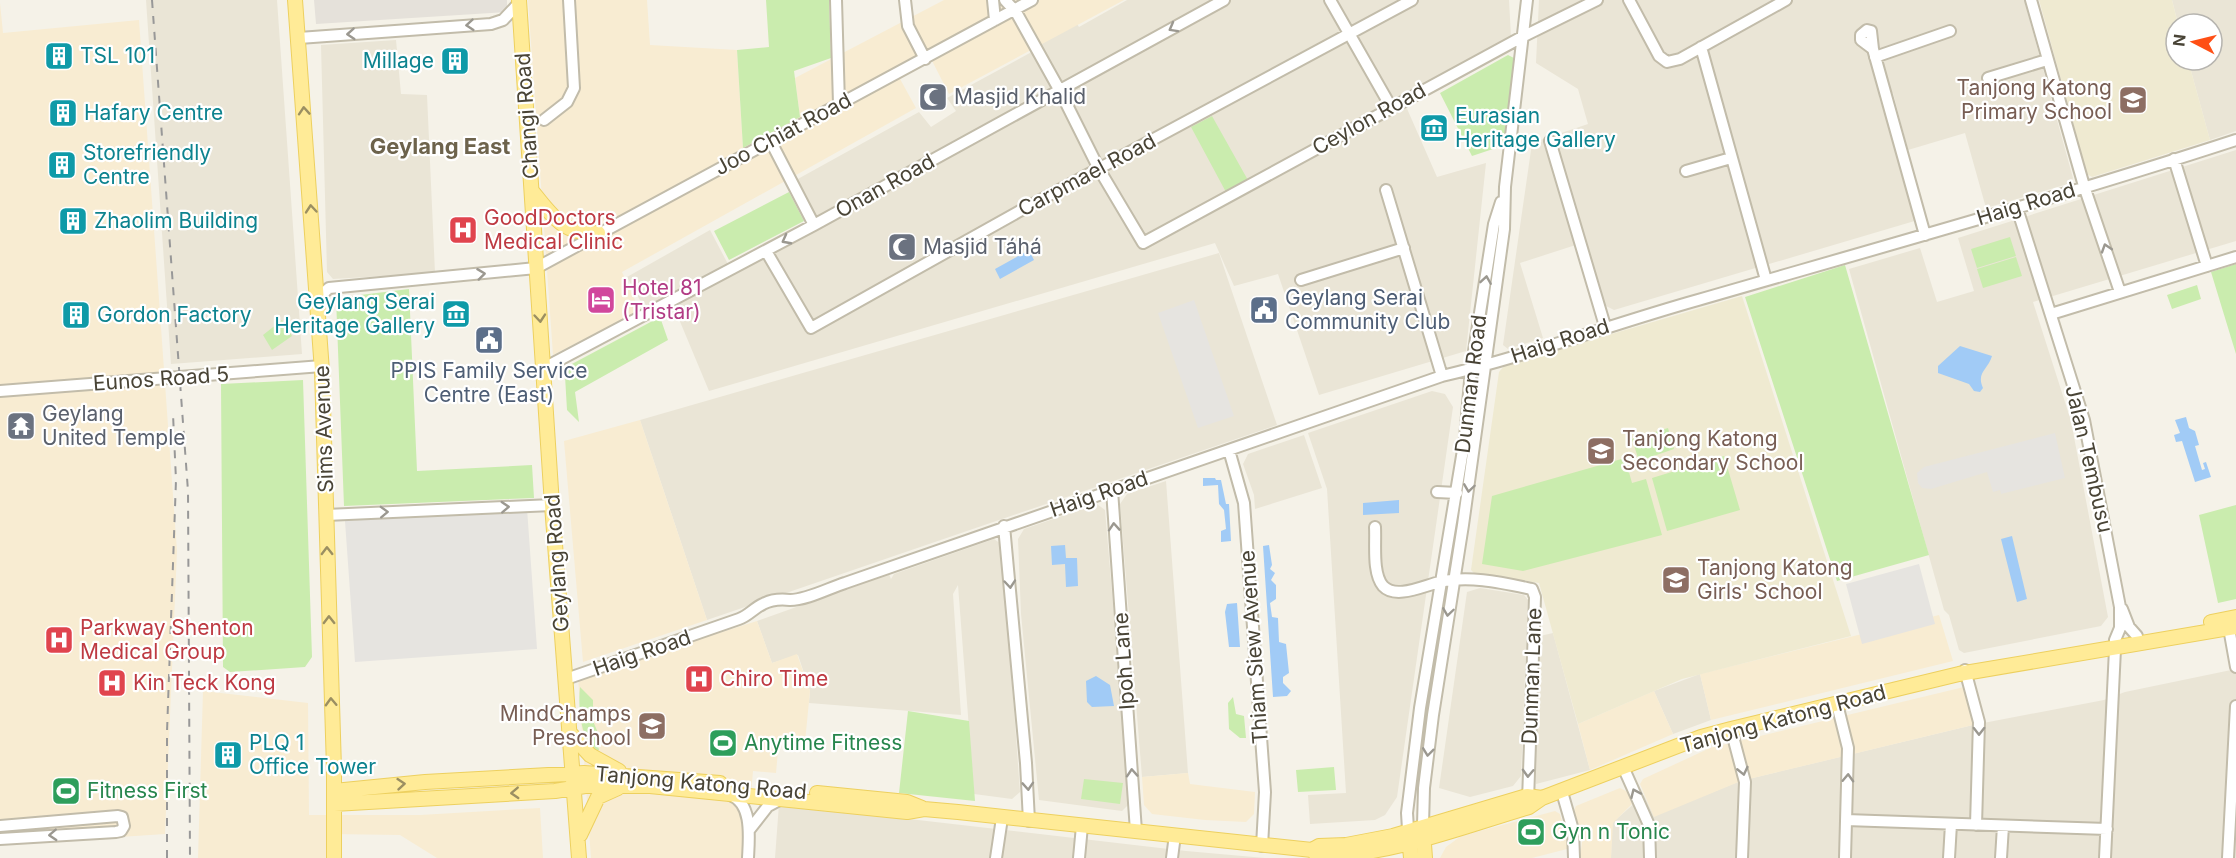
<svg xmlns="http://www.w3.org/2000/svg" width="2236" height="858" viewBox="0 0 2236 858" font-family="Inter,sans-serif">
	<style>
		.residential { fill: #eae5d6 }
		.commercial { fill: #f8ecd2 }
		.industrial { fill: #e5e1da }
		.education { fill: #efead1 }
		.green { fill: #caecae }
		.parking { fill: #e6e4e0 }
		.water { fill: #a1cbf6 }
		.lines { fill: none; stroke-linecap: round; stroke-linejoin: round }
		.minor-casing { stroke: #c2bcaa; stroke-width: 14 }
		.major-casing { stroke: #edd05f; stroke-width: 16 }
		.minor { stroke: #fff; stroke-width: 10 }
		.major { stroke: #ffeb97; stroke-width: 14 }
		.rail { stroke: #989898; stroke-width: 2; stroke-dasharray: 8 8; stroke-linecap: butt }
		.oneway { stroke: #9b9890 }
		.oneway2 { stroke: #9b8f62 }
		.labels { text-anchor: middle; stroke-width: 4.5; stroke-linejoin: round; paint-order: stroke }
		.culture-label { font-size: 21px; fill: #0d838f; stroke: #fff; text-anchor: start }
		.education-label { font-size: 21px; fill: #785e54; stroke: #fff; text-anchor: end }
		.worship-label { font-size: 21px; fill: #5b616d; stroke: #fff; text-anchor: start }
		.street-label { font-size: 21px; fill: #494436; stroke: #fff }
		.health-label { font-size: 21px; fill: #be3a42; stroke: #fff; text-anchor: start }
		.hotel-label { font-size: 21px; fill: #b23c85; stroke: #fff; text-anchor: start }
		.service-label { font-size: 21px; fill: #4e5e75; stroke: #fff; text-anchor: start }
		.leisure-label { font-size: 21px; fill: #27864d; stroke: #fff; text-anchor: start }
		.neighbourhood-label { font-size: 22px; font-weight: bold; fill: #6d634c; stroke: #fff }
	</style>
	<rect width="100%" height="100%" fill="#f5f2e8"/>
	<path class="residential" d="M146,0H277L302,354L171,364Z
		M1127,0H1509L1511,37L1401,95L1437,177L1486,163L1466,351L1319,395L1278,274L1234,286L1215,243L709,391L676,312L650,318L627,277L710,230L729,266L815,218L796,180L919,112L931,127L956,111L947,98L1039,48L1033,38L1072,16L1079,27Z
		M1539,0H2024L2073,178L2071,183L1986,208L1965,133L1908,150L1893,93L1879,97L1918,220L1614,310L1604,305L1585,242L1520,263L1543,338L1508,349L1503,345L1532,143L1588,124L1578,89L1536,63Z
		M2172,0H2236V131L2210,140L2188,60H2212V24H2178Z
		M396,40L401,94L427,95L435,273L333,279L327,272L321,45Z
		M2236,150V241L2033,302L2071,421L2108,617L2101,626L1964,653L1959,650L1949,615L1944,610L1849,269L1920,248L1937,302L1974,291L1958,238Z
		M1219,253L1277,425L707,620L640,420Z
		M1432,391L1445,394L1453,407L1397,797L1385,815L1375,820L1310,824L1308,795L1346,793L1327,489L1308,433Z
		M1304,435L1322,488L1255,509L1254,495L1243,464L1248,454Z
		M1166,481L1188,773L1142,777L1120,504L1127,494Z
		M1097,504L1105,510L1123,722L1129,804L1122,811L1039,800L1021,614L1018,539L1024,529Z
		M994,539L1001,544L1015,723L1020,792L1012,799L974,794L958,585L953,594L961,715L809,703L810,691L798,655L772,663L757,621L889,574L891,579L894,574Z
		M1480,588L1524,595L1528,600L1521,776L1513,786L1470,797L1439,788L1467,592Z
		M1553,633L1590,770L1536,784L1535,747L1540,636Z
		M2236,669V858H1611L1612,823L1644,795L1654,816L1740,781L1973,725L2104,700L2125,692Z
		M1700,674L1711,720L1673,734L1654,691Z
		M779,804L1186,851L1265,858H775Z"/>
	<path class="commercial" d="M528,0H647L650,45L737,50L743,148L800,117L795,78L944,0H1124L949,94L927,51L894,68L916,108L622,272L640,311L553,355Z
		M0,3L3,33L139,20L177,551L165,834L0,845Z
		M640,420L707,620L583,662L564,441Z
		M1939,615L1953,661L1711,720L1700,674Z
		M757,621L772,663L797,654L810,691L805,742L779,740L776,773L753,771L746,858H591L578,677Z
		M1964,687L1973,725L1741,781L1654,817L1640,784L1643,779L1710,748Z
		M203,691L308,703L309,815H420L540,808L543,858H437L400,835L329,834L328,858H198Z
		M1654,691L1673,734L1590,770L1578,724Z
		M1188,773L1190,784L1255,792L1254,814L1246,822L1205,820L1152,814L1144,805L1142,777Z
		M1620,788L1628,792L1632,804L1613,823L1611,858H1580L1582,842L1574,810L1576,806Z
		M1555,811L1560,814L1568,842L1567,849L1532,858H1440L1446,847L1461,836Z"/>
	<path class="industrial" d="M314,0H507V12L316,24Z"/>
	<path class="education" d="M2039,0H2172L2178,24H2176V60H2188L2210,140L2092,177L2087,174Z
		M1742,296L1851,636L1682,679L1578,724L1539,583L1474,573L1471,570L1499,372L1505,365Z"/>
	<path class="green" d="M766,0H829L831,58L794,71L800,117L743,148L737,50L769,47Z
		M1508,55L1514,58L1506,139L1502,146L1472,156L1440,93Z
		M1212,116L1249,182L1227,194L1191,127Z
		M789,192L804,221L729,260L714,231Z
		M2010,237L2016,256L1977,268L1971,249Z
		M2016,257L2022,276L1983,288L1977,269Z
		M2236,264V354L2211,272Z
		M1845,265L1929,555L1837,581L1745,297Z
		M2197,285L2201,299L2172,309L2167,295Z
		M409,289L417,471L532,465L534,498L344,506L336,298Z
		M660,317L668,340L575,392L579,422L567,410L565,376L570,365Z
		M282,320L292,336L272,350L263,335Z
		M303,380L312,657L305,667L230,672L223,667L221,384Z
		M1668,428L1674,449L1639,461L1632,439Z
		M1724,456L1740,510L1667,531L1652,478Z
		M1625,458L1632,483L1646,479L1662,535L1523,571L1482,564L1492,496Z
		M2236,505V599L2218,603L2199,515Z
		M580,687L593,700V721L601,740L598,746L599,750L595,752C580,736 578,708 580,687Z
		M1233,697L1236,714L1244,716L1246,738H1240L1229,729L1228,703Z
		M908,711L969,721L975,801L899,793Z
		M1334,767L1336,790L1298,792L1296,770Z
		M1084,779L1123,783L1120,804L1081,799Z"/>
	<path class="parking" d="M1194,300L1234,416L1198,428L1158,313Z
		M2055,433L2065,478L2001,494L2000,490L1993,492L1987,472L1931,489L1922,488L1918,483L1917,473L1924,467Z
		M527,508L537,649L355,662L345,521Z
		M1919,564L1935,624L1862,644L1846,584Z"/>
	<path class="water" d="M1029,250L1034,260L1000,279L995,269Z
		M1960,346L1992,356C1988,370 1976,372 1983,388L1980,392L1974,391L1969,384L1938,373V366Z
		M2186,417L2189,428L2195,431L2199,445L2195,446L2202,470L2205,469L2203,463L2206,462L2211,477L2195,482L2182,441L2176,442L2174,435L2180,433L2175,420Z
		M1215,478L1216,480H1221L1226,504H1229L1231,541L1221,542V531L1226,529L1224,510L1219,504L1218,485L1203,486V478Z
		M1399,500V513L1363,515V503Z
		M2012,536L2027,599L2017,602L2001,539Z
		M1065,545L1066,558H1077L1078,586L1066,587L1065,564L1052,565L1051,546Z
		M1269,545L1272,565L1270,569L1275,573L1271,580L1276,585V599L1270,603L1272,617L1278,618L1279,642L1286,644L1289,673L1283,677V683L1291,691L1287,696L1273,697L1263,546Z
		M1237,603L1240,647H1229L1225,612L1227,604Z
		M1096,676L1110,685L1114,706L1092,707L1087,702L1086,681Z"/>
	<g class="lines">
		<g class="minor-casing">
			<path id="minor" d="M836,0L839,104
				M905,0L908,26L925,59
				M993,0L995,20
				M1005,0L1016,12L1060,91L1099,169L1143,243L1524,36L1597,0
				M1330,0L1391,107
				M1629,0L1659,56L1667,62L1680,59L1786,0
				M2031,0L2084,186L2120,292
				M299,38L491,24L503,20L520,2
				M1701,47L1766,280
				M1873,49L1861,40V35L1867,30L1871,31L1873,49L1925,235
				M1875,57L1950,31
				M1988,78L2047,60
				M544,120L567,102L574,88L569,0
				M770,140L814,225
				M1550,141L1605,326
				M2174,159L2207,266
				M1686,171L1731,158
				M1386,190L1442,376
				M2017,208L2084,420L2120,607V628L2115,640
				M766,251L811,328L1018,212L1412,0
				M1301,280L1404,248
				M318,298L329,288L536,268L1032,0
				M2051,314L2236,257
				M544,368L814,225L1224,0
				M0,391L322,366
				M1229,450L1244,503L1265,792L1262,846
				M1112,490L1136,831
				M1437,492L1457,493
				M326,515L552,505
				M1004,526L1026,763L1029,821
				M1375,527C1376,544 1372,573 1383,586C1396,600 1425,585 1440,582C1469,575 1503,583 1532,589L1535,597L1528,801
				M2122,609L2129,627L2137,636
				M2229,628L2236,667
				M1965,670L1979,722L1976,825
				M566,679L739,619C748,616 754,608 763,604C772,599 781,599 790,600C807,600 829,588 845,583L1442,376C1528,356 1612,324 1698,300C1878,248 2058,198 2236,140
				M1837,704L1848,748L1845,858
				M1731,729L1745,782L1742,858
				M1624,769L1649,825L1650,858
				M1562,792L1573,830L1574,858
				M730,795C753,803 749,838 748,858
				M1846,820L2107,829
				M1423,825L1424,788L1433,715L1463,525L1504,229L1505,187L1527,0
				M0,826L118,816L122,817L124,826L121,831L116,832L0,839
				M750,829L768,806L781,799
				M1408,829L1407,813L1420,708L1465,438L1471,370L1494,224L1501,202
				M996,858L1002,818
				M1079,858L1082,826
				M1172,858L1175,835
				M1949,858L1951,824
				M2001,858L2003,826
				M2105,858L2115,649
				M2228,858L2236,706"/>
		</g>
		<g class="major-casing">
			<path id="major" d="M295,0L322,371L334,769V858
				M519,0L552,505L579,858
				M532,191C551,215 565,236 598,233
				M2211,622L2236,617
				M569,732L590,755L619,771
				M334,791L425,782L584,773L720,783
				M817,793L907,802L922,808
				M334,804L555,791L585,786H650L907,812L924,809L958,812L1312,850L1319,846L1346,845L1393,836L1527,796L1542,798
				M1423,830L1425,858
				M1409,834L1411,858
				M580,835L598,797L618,788
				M1312,850L1318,856C1385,857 1465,826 1529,807L1542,798L1701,737L1731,729L1959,674L2236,627"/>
		</g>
		<use href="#minor" class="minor"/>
		<use href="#major" class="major"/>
		<path class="rail" d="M152,0L188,491L190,858
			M167,858V732L176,480L173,414"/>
	</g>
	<defs><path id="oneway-chevron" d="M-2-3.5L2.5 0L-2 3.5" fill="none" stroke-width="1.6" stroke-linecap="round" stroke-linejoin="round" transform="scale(1.5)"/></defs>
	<g class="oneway">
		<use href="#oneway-chevron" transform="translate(470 25) rotate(175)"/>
		<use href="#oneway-chevron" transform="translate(1173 28) rotate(151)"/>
		<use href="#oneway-chevron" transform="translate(351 34) rotate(176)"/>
		<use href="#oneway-chevron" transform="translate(786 240) rotate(152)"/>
		<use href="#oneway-chevron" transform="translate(2106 248) rotate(-108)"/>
		<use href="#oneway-chevron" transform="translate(481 274) rotate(-7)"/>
		<use href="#oneway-chevron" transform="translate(1486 280) rotate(-81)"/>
		<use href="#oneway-chevron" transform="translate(1469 488) rotate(98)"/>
		<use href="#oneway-chevron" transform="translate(505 507) rotate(-3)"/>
		<use href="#oneway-chevron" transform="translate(384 512) rotate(-2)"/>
		<use href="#oneway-chevron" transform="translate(1114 527) rotate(-94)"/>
		<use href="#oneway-chevron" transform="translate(1010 584) rotate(85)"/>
		<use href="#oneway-chevron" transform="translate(1448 612) rotate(98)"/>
		<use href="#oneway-chevron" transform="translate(1979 731) rotate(90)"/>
		<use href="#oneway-chevron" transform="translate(1428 752) rotate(97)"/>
		<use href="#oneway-chevron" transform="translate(1743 771) rotate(77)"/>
		<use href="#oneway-chevron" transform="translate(1132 773) rotate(-94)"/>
		<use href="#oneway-chevron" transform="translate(1528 773) rotate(92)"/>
		<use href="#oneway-chevron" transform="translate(1848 778) rotate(-88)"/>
		<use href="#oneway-chevron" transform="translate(1028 786) rotate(86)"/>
		<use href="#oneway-chevron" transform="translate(1635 793) rotate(-114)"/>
		<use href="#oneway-chevron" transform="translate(53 835) rotate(177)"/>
	</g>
	<g class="oneway2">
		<use href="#oneway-chevron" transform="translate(304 111) rotate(-94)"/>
		<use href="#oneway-chevron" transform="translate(311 209) rotate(-95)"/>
		<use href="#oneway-chevron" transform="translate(540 318) rotate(85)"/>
		<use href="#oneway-chevron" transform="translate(327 551) rotate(-91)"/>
		<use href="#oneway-chevron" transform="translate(329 620) rotate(-91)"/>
		<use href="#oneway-chevron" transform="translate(331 702) rotate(-92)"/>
		<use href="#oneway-chevron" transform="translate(401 784) rotate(-5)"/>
		<use href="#oneway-chevron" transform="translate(515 793) rotate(177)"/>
	</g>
	<defs>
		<g id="building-square" transform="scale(1.5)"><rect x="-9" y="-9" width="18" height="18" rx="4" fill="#0f9aa8" stroke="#fff"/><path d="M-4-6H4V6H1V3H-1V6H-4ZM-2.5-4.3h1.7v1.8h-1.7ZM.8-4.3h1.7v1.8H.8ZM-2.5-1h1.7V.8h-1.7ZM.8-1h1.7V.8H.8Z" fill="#fff"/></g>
		<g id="mosque-square" transform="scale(1.5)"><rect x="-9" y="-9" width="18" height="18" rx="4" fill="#6b7280" stroke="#fff"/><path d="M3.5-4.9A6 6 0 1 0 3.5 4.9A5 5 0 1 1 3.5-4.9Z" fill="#fff"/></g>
		<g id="school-square" transform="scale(1.5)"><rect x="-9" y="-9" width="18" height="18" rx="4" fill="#8d6e63" stroke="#fff"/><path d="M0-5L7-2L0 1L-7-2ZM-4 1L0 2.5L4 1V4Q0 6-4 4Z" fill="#fff"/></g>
		<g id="museum-square" transform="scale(1.5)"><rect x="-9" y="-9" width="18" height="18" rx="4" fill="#0f9aa8" stroke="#fff"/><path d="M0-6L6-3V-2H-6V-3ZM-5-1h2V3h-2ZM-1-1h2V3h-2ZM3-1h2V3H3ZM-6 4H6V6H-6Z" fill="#fff"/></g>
		<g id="hospital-square" transform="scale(1.5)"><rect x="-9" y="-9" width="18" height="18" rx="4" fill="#e0444e" stroke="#fff"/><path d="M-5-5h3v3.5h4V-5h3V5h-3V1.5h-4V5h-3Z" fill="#fff"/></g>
		<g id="hotel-square" transform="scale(1.5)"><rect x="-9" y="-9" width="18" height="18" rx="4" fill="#d1479c" stroke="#fff"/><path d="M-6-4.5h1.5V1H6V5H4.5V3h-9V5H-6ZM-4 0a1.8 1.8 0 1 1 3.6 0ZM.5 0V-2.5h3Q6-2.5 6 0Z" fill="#fff"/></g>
		<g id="civic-square" transform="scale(1.5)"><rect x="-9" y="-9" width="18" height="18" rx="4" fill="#5c6f8a" stroke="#fff"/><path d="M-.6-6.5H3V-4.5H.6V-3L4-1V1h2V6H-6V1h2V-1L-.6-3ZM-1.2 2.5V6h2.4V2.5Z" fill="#fff"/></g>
		<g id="temple-square" transform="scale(1.5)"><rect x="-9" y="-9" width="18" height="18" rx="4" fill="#6b7280" stroke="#fff"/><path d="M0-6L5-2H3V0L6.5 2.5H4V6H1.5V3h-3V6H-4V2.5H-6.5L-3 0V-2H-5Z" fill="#fff"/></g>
		<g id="stadium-square" transform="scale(1.5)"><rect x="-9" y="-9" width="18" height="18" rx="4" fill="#2e9e5b" stroke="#fff"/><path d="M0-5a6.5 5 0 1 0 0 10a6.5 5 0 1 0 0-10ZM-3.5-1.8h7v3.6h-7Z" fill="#fff"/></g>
	</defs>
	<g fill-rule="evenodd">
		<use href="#building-square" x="59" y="56"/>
		<use href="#building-square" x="455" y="61"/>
		<use href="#mosque-square" x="933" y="97"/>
		<use href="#school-square" x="2133" y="100"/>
		<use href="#building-square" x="63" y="113"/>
		<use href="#museum-square" x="1434" y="128"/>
		<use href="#building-square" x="62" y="165"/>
		<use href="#building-square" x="73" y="221"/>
		<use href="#hospital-square" x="463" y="230"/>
		<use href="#mosque-square" x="902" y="247"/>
		<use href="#hotel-square" x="601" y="300"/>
		<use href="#civic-square" x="1264" y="310"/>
		<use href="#museum-square" x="456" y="314"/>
		<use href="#building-square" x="76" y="315"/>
		<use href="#civic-square" x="489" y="340"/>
		<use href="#temple-square" x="21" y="426"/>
		<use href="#school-square" x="1601" y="451"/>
		<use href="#school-square" x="1676" y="580"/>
		<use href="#hospital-square" x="59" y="640"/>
		<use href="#hospital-square" x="699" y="679"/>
		<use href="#hospital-square" x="112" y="683"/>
		<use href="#school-square" x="652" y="726"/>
		<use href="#stadium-square" x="723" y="743"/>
		<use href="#building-square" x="228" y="755"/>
		<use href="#stadium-square" x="66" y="791"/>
		<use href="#stadium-square" x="1531" y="832"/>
	</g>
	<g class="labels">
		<g class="culture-label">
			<text x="80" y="63">TSL 101</text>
			<text x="434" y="68" text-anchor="end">Millage</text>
			<text x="84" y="120">Hafary Centre</text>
			<text x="1455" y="123">Eurasian<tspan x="1455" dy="24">Heritage Gallery</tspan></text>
			<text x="83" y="160">Storefriendly<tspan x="83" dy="24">Centre</tspan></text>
			<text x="94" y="228">Zhaolim Building</text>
			<text x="435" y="309" text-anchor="end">Geylang Serai<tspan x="435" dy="24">Heritage Gallery</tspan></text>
			<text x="97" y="322">Gordon Factory</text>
			<text x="249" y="750">PLQ 1<tspan x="249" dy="24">Office Tower</tspan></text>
		</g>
		<g class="education-label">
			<text x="2112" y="95">Tanjong Katong<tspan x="2112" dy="24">Primary School</tspan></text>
			<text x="1622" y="446" text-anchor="start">Tanjong Katong<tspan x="1622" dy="24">Secondary School</tspan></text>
			<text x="1697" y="575" text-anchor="start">Tanjong Katong<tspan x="1697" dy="24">Girls' School</tspan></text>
			<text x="631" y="721">MindChamps<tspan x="631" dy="24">Preschool</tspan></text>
		</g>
		<g class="worship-label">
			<text x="954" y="104">Masjid Khalid</text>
			<text x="923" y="254">Masjid Táhá</text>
			<text x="42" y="421">Geylang<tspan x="42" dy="24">United Temple</tspan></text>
		</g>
		<g class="street-label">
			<text transform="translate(527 116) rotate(-94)" y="7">Changi Road</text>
			<text transform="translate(1369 119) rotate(-29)" y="7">Ceylon Road</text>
			<text transform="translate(783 134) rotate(-28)" y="7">Joo Chiat Road</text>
			<text transform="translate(1087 175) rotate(-28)" y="7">Carpmael Road</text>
			<text transform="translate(885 186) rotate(-29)" y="7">Onan Road</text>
			<text transform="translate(2026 204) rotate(-17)" y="7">Haig Road</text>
			<text transform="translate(1560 341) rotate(-18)" y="7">Haig Road</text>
			<text transform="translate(161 379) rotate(-4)" y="7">Eunos Road 5</text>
			<text transform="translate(1471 384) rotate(-83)" y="7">Dunman Road</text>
			<text transform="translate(324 429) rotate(-92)" y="7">Sims Avenue</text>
			<text transform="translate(2089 459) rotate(77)" y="7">Jalan Tembusu</text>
			<text transform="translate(1099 494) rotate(-19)" y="7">Haig Road</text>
			<text transform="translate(557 563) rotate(-94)" y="7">Geylang Road</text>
			<text transform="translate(1254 647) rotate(-94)" y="7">Thiam Siew Avenue</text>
			<text transform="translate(642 653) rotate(-19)" y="7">Haig Road</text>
			<text transform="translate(1124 661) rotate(-94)" y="7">Ipoh Lane</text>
			<text transform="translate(1532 676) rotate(-88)" y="7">Dunman Lane</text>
			<text transform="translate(1783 719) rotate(-15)" y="7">Tanjong Katong Road</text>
			<text transform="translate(701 783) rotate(5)" y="7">Tanjong Katong Road</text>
		</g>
		<g class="health-label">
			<text x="484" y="225">GoodDoctors<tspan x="484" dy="24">Medical Clinic</tspan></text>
			<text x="80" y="635">Parkway Shenton<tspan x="80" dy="24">Medical Group</tspan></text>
			<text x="720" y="686">Chiro Time</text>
			<text x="133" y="690">Kin Teck Kong</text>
		</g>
		<g class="hotel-label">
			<text x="622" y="295">Hotel 81<tspan x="622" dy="24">(Tristar)</tspan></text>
		</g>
		<g class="service-label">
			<text x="1285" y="305">Geylang Serai<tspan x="1285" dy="24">Community Club</tspan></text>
			<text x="489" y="378" text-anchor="middle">PPIS Family Service<tspan x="489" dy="24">Centre (East)</tspan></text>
		</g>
		<g class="leisure-label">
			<text x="744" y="750">Anytime Fitness</text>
			<text x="87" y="798">Fitness First</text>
			<text x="1552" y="839">Gyn n Tonic</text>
		</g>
		<g class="neighbourhood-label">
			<text x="440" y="154">Geylang East</text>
		</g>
	</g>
	<g transform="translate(2194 42) rotate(277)"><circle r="28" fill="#ffffff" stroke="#b6b4af" stroke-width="1.5"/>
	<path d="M0-4.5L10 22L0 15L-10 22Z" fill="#ff4f15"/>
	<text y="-9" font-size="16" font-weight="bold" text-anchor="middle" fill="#494436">N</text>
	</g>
</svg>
